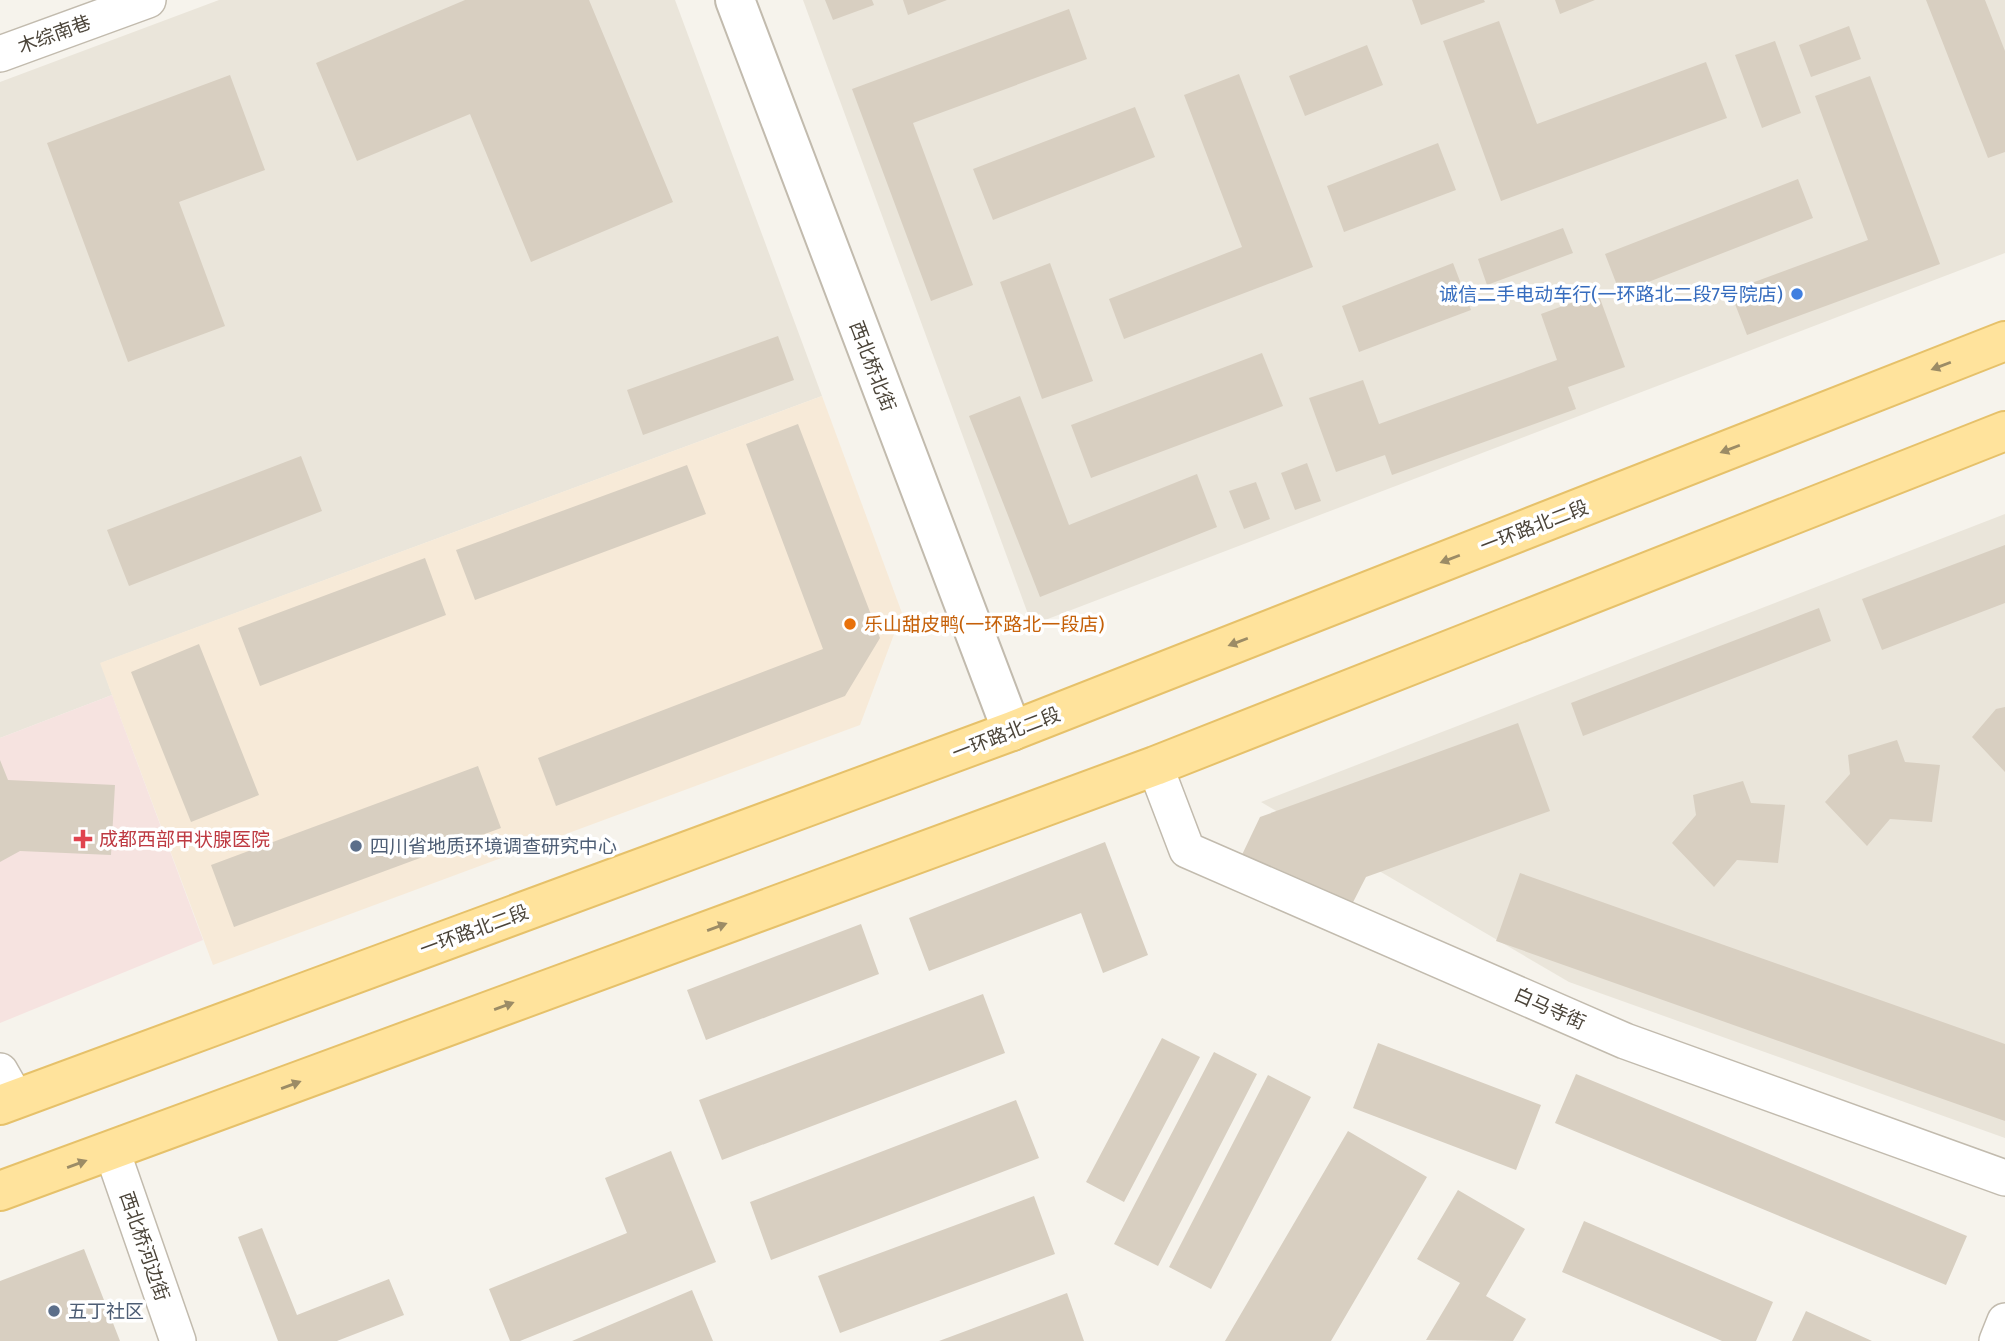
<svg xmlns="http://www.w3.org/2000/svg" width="2005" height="1341" viewBox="0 0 2005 1341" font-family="'Fira Sans','Noto Sans SC',sans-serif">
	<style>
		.residential { fill: #eae5da }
		.commercial { fill: #f7ead8 }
		.medical { fill: #f6e3e0 }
		.building { fill: #d8cfc1 }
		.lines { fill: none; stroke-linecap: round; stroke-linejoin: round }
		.minor-casing { stroke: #c2bbae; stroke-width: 38 }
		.tertiary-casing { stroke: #c2bbae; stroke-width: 42 }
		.primary-casing { stroke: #e6c16a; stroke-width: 42 }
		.minor { stroke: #fff; stroke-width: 35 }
		.tertiary { stroke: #fff; stroke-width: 38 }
		.primary { stroke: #ffe39c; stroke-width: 38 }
		.oneway { fill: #9c8c66 }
		.shop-dot { fill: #3f7fe0; stroke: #fff; stroke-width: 2.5 }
		.food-dot { fill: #e8710a; stroke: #fff; stroke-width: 2.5 }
		.health-dot { fill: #e0444e; stroke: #fff; stroke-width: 2.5 }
		.service-dot { fill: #5c6f8a; stroke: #fff; stroke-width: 2.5 }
		.labels { text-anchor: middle; stroke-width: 7; stroke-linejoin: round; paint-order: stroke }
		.street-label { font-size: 19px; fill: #4b4439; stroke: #fff }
		.shop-label { font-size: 19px; fill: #366cbe; stroke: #fff; text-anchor: end }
		.food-label { font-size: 19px; fill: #c56008; stroke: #fff; text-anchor: start }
		.health-label { font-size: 19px; fill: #be3a42; stroke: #fff; text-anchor: start }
		.service-label { font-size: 19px; fill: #4e5e75; stroke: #fff; text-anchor: start }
	</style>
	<rect width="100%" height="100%" fill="#f6f3ec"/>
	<path class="residential" d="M219,0H675L822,396L101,663L112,695L0,738V82Z
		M803,0H2005V253L1032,625Z
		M2005,514V1138L1569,982L1261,802Z"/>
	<path class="commercial" d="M822,396L902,613L860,725L213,965L100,663Z"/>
	<path class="medical" d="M112,695L203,940L0,1023V738Z"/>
	<path class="building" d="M465,0H589L673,202L531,262L470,114L357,161L316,63Z
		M825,0H872L874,5L833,20Z
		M903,0H947L908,15Z
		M1412,0H1484L1485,2L1421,25Z
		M1555,0H1595L1560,14Z
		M1926,0H1985L2005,51V152L1988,158Z
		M1069,9L1087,59L913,123L973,285L931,301L852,89Z
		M1499,21L1537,124L1706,62L1727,118L1501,201L1443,41Z
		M1849,26L1861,59L1811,77L1799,45Z
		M1775,41L1801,113L1762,128L1735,55Z
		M1367,45L1383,85L1305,116L1289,76Z
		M1239,74L1313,267L1124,339L1109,299L1242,247L1184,95Z
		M230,75L265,170L179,202L225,326L128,362L47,143Z
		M1870,76L1940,264L1747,335L1730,291L1868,240L1815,96Z
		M1135,107L1155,157L993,220L973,169Z
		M1438,143L1456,190L1344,232L1327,186Z
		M1798,179L1813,218L1620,293L1605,254Z
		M1563,228L1573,253L1487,285L1478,259Z
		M1050,263L1093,381L1042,399L1000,282Z
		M1453,263L1471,310L1359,352L1342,306Z
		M1598,293L1625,367L1568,387L1576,409L1392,475L1385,455L1336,472L1309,398L1363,380L1379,424L1557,360L1541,314Z
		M778,336L794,380L643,435L627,390Z
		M1262,353L1283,406L1091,478L1071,425Z
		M1020,396L1069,525L1197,474L1217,527L1040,597L969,416Z
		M798,424L880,638L845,696L556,806L538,758L823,649L746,444Z
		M301,456L322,511L129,586L107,530Z
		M1307,463L1321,501L1295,510L1281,473Z
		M687,465L706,514L475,600L456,550Z
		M1256,482L1270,519L1244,529L1229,491Z
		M2005,545V603L1882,650L1862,599Z
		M425,558L446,615L260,686L238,628Z
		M1819,608L1831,641L1583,736L1571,703Z
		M199,644L259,795L191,822L131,672Z
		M2005,707V772L1972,737L1996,709Z
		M1518,723L1550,811L1366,877L1348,912L1240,859L1260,817Z
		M1897,740L1905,762L1940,765L1932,822L1890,819L1867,846L1825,802L1850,774L1848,755Z
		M0,760L8,780L115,785L111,855L20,851L0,862Z
		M478,766L501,828L234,927L211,865Z
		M1743,781L1751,803L1785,805L1778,863L1737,860L1714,887L1672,843L1696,815L1693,795Z
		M1105,842L1148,955L1103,973L1081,913L929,971L909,918Z
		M1520,873L2005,1044V1121L1496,941Z
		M861,924L879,974L706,1040L687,990Z
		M983,994L1005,1053L722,1160L699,1100Z
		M1162,1038L1200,1057L1124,1202L1086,1182Z
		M1378,1043L1541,1105L1516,1170L1353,1108Z
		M1214,1052L1257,1074L1158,1266L1114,1244Z
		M1576,1074L1967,1236L1946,1285L1555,1123Z
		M1268,1075L1311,1097L1211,1289L1169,1267Z
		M1016,1100L1039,1158L771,1260L750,1202Z
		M1348,1131L1427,1177L1331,1341H1225Z
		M671,1151L716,1262L520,1341H510L489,1289L627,1233L605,1178Z
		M1458,1190L1525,1229L1486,1296L1526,1319L1513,1341L1426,1340L1460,1283L1417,1259Z
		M1034,1196L1055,1254L840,1333L818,1276Z
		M1584,1221L1773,1302L1756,1341H1722L1562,1272Z
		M262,1228L297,1315L389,1279L404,1315L337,1341H278L238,1237Z
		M84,1249L120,1341H0V1281Z
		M692,1290L713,1341H572Z
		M1067,1293L1084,1341H939Z
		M1806,1311L1872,1341H1792Z"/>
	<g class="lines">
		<g class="minor-casing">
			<path id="minor" d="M0,54L148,0
				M1155,766L1187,850L1625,1041L2005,1178
				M0,1071L16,1099
				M112,1151L178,1341
				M1997,1341L2005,1321"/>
		</g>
		<g class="tertiary-casing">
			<path id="tertiary" d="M735,0L1012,731"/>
		</g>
		<g class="primary-casing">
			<path id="primary" d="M0,1105L1012,731L2005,341
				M0,1191L1155,766L2005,431"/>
		</g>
		<use href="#minor" class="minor"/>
		<use href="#tertiary" class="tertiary"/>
		<use href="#primary" class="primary"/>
	</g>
	<defs><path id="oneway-solid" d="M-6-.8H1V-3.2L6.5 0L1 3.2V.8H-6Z" transform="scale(1.75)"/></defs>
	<g class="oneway">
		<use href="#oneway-solid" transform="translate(1941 366) rotate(159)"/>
		<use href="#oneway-solid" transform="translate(1730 449) rotate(159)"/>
		<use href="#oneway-solid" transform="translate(1450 559) rotate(159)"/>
		<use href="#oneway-solid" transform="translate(1238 642) rotate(159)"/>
		<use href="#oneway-solid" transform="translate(717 927) rotate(-20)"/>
		<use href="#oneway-solid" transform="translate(504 1006) rotate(-20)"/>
		<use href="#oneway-solid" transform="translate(291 1085) rotate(-20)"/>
		<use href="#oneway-solid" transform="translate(77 1164) rotate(-20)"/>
	</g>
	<circle class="shop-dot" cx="1797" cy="294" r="7"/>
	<circle class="food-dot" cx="850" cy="624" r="7"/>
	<path class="health-dot" d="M79.5 828.5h7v7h7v7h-7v7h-7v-7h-7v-7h7z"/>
	<g class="service-dot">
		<circle cx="356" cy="846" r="7"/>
		<circle cx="54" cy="1311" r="7"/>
	</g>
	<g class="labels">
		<g class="street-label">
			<text transform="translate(54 34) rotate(-20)" y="7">木综南巷</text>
			<text transform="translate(873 366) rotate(69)" y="7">西北桥北街</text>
			<text transform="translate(1534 526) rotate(-21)" y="7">一环路北二段</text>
			<text transform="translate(1006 733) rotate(-21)" y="7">一环路北二段</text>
			<text transform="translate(474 930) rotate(-20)" y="7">一环路北二段</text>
			<text transform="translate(1550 1008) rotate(24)" y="7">白马寺街</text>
			<text transform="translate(145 1246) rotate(71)" y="7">西北桥河边街</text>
		</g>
		<g class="shop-label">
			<text x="1783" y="301">诚信二手电动车行(一环路北二段7号院店)</text>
		</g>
		<g class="food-label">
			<text x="864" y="631">乐山甜皮鸭(一环路北一段店)</text>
		</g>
		<g class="health-label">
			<text x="99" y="846">成都西部甲状腺医院</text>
		</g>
		<g class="service-label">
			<text x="370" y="853">四川省地质环境调查研究中心</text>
			<text x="68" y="1318">五丁社区</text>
		</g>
	</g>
</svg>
